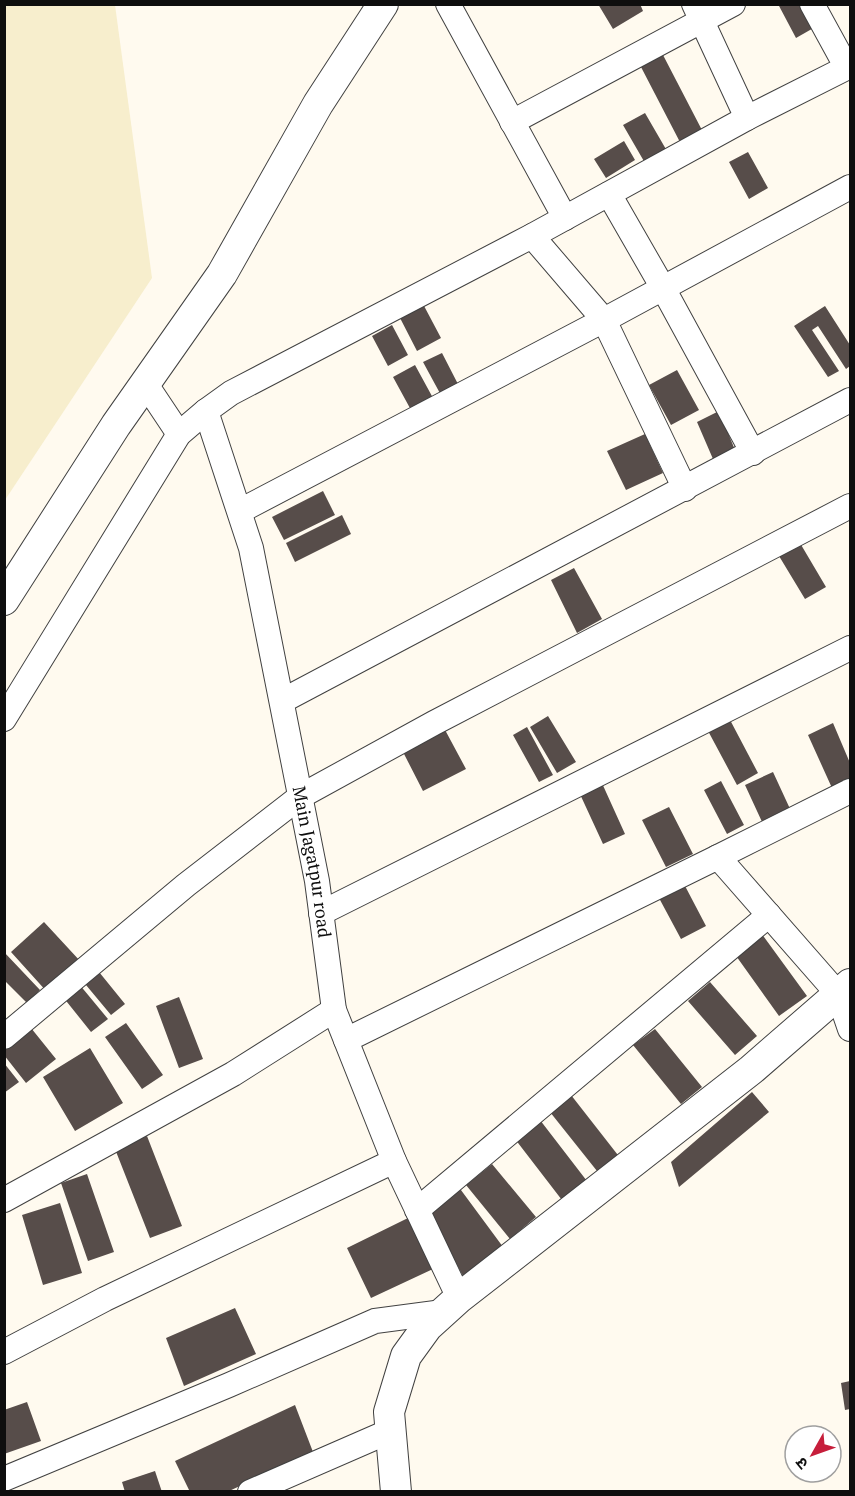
<svg xmlns="http://www.w3.org/2000/svg" width="855" height="1496" viewBox="0 0 855 1496" font-family="'PT Serif','Noto Sans Devanagari',serif">
	<style>
		.farmland { fill: #f7eecd }
		.building { fill: #574d4a }
		.lines { fill: none; stroke-linecap: round; stroke-linejoin: round }
		.minor-casing { stroke: #414141; stroke-width: 26 }
		.tertiary-casing { stroke: #414141; stroke-width: 32 }
		.minor { stroke: #fff; stroke-width: 24 }
		.tertiary { stroke: #fff; stroke-width: 30 }
		.labels { text-anchor: middle; stroke-width: 6; stroke-linejoin: round; paint-order: stroke }
		.street-label { font-size: 18px; fill: #0e0e0e; stroke: #fff }
	</style>
	<rect width="100%" height="100%" fill="#fffaef"/>
	<path class="farmland" d="M5,4L115,5L152,278L5,500Z"/>
	<path class="building" d="M598,4H640L643,11L613,29Z
		M778,4H805L817,26L796,38Z
		M663,55L704,134L682,146L641,67Z
		M645,113L667,151L645,163L623,125Z
		M624,141L635,160L606,178L594,159Z
		M748,152L768,188L749,199L729,162Z
		M423,304L441,338L417,351L399,316Z
		M825,306L850,345V366L846,369L818,326L812,330L839,371L828,377L794,326Z
		M392,325L408,355L388,366L372,336Z
		M442,353L460,388L442,397L423,362Z
		M415,365L433,398L411,410L393,377Z
		M677,370L699,410L671,425L649,385Z
		M719,411L735,450L713,459L697,422Z
		M645,434L663,473L626,490L607,451Z
		M323,491L335,515L284,540L272,517Z
		M342,515L351,534L295,562L286,543Z
		M800,543L826,587L805,599L779,556Z
		M574,568L602,619L577,633L551,580Z
		M548,716L576,762L557,773L530,727Z
		M729,718L758,773L737,785L707,729Z
		M833,723L850,763V780L832,788L808,735Z
		M527,727L553,775L539,782L513,735Z
		M444,728L466,769L423,791L402,750Z
		M773,772L791,811L763,824L745,785Z
		M601,781L625,834L603,844L579,792Z
		M721,781L744,825L727,834L704,790Z
		M669,807L693,854L666,867L642,820Z
		M684,884L706,926L681,939L659,898Z
		M44,922L81,962L48,993L11,952Z
		M761,933L807,996L779,1016L734,953Z
		M4,952L40,990L27,1003L4,980Z
		M95,967L125,1004L111,1015L81,979Z
		M710,982L757,1036L735,1055L688,1001Z
		M79,984L108,1019L91,1032L63,997Z
		M179,997L203,1059L179,1068L156,1006Z
		M27,1023L56,1059L26,1083L4,1055V1041Z
		M126,1023L163,1075L142,1089L105,1037Z
		M655,1029L702,1087L681,1104L633,1045Z
		M90,1048L123,1103L75,1131L43,1077Z
		M4,1063L19,1082L4,1093Z
		M752,1092L769,1112L679,1187L671,1162Z
		M571,1095L621,1159L601,1176L550,1112Z
		M540,1120L590,1185L565,1204L515,1139Z
		M147,1136L182,1226L150,1238L115,1149Z
		M492,1164L536,1217L510,1239L466,1185Z
		M87,1174L114,1252L88,1261L61,1183Z
		M458,1186L506,1251L468,1286L428,1208Z
		M60,1203L82,1273L43,1285L22,1215Z
		M408,1218L433,1269L371,1298L347,1248Z
		M235,1308L256,1354L184,1386L166,1338Z
		M850,1381V1409L845,1410L841,1383Z
		M27,1402L41,1441L4,1454V1410Z
		M295,1405L313,1452L227,1492H190L175,1461Z
		M155,1471L162,1492H125L122,1482Z"/>
	<g class="lines">
		<g class="minor-casing">
			<g id="minor">
				<path d="M448,4L565,218"/>
				<path d="M694,4L747,118"/>
				<path d="M812,4L847,68"/>
				<path d="M512,122L733,4"/>
				<path d="M609,194L663,288L753,453"/>
				<path d="M532,236L604,320L685,489"/>
				<path d="M145,383L179,434"/>
				<path id="s1" d="M206,411L251,548L317,881L334,1010L394,1161L459,1298"/>
				<path d="M240,511L604,320L850,187"/>
				<path d="M282,701L850,400"/>
				<path d="M4,719L179,434L206,411L231,393L532,236L747,118L850,66"/>
				<path d="M718,857L850,791"/>
				<path d="M321,913L850,648"/>
				<path d="M4,1037L186,885L301,796L434,723L850,506"/>
				<path d="M346,1040L718,857L838,994L850,1029"/>
				<path d="M4,1200L233,1074L334,1010"/>
				<path d="M417,1210L769,915"/>
				<path d="M4,1352L105,1299L394,1161"/>
				<path d="M4,1479L229,1385L375,1321L443,1312"/>
				<path d="M250,1492L390,1431"/>
			</g>
		</g>
		<g class="tertiary-casing">
			<path id="tertiary" d="M4,600L116,425L222,274L318,104L383,4
				M396,1492L389,1412L406,1356L427,1327L459,1298L751,1070L850,984"/>
		</g>
		<use href="#minor" class="minor"/>
		<use href="#tertiary" class="tertiary"/>
	</g>
	<g class="labels">
		<g class="street-label">
			<text dy="6" stroke="none"><textPath href="#s1" startOffset="464">Main Jagatpur road</textPath></text>
		</g>
	</g>
	<rect width="855" height="1496" fill="none" stroke="#0e0e0e" stroke-width="12"/>
	<g transform="translate(813 1454) rotate(230)"><circle r="28" fill="#ffffff" stroke="#9f9f9f" stroke-width="1.5"/>
	<path d="M0-4.5L10 22L0 15L-10 22Z" fill="#c61e3b"/>
	<text y="-9" font-size="16" font-weight="bold" text-anchor="middle" fill="#0e0e0e">उ</text>
	</g>
</svg>
